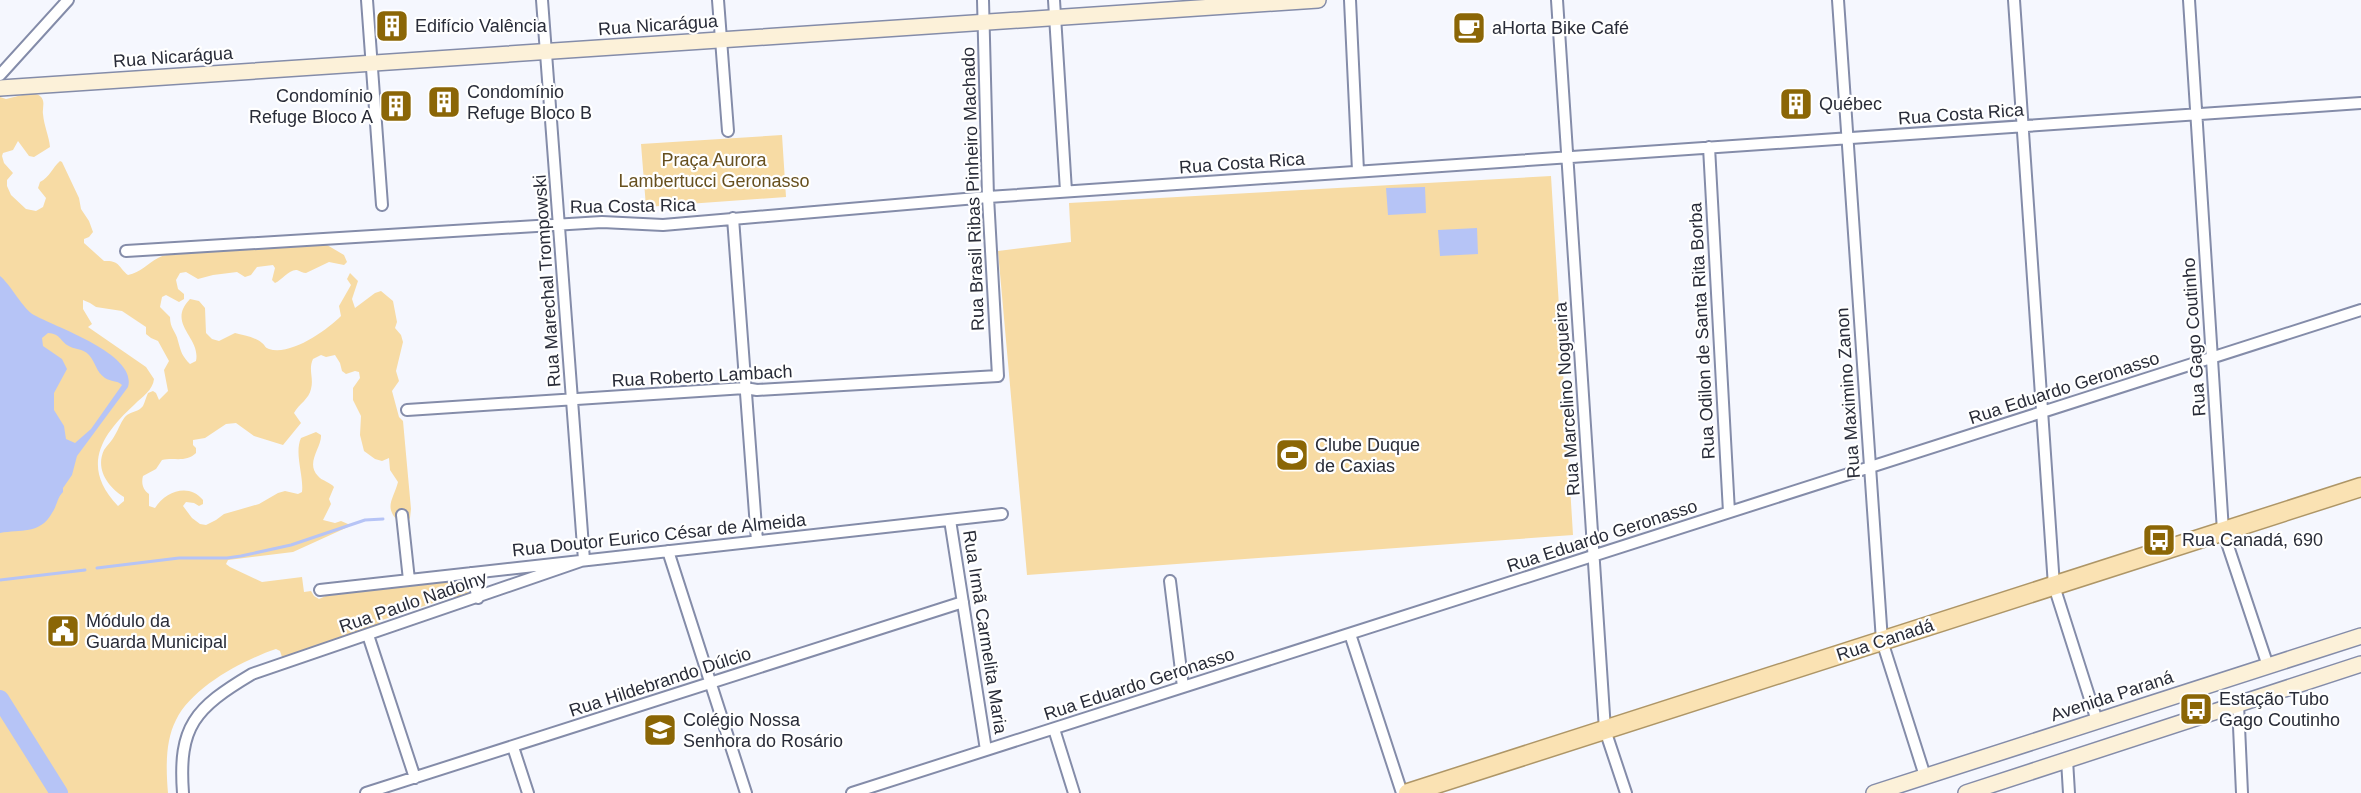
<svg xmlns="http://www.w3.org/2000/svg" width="2361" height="793" viewBox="0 0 2361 793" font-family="Helvetica,sans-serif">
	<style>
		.green { fill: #f7dba4; fill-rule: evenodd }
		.water { fill: #b6c4f6; fill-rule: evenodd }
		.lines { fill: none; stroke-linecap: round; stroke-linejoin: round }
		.stream { stroke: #b6c4f6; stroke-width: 3 }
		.river { stroke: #b6c4f6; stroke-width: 18 }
		.street-casing { stroke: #848ca9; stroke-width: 14 }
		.secondary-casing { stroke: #848ca9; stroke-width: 18 }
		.primary-casing { stroke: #ae9667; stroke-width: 21 }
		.street { stroke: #fff; stroke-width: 10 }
		.secondary { stroke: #fcf1d9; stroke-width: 15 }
		.primary { stroke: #fae2b3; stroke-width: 18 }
		.labels { text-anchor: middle; stroke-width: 4.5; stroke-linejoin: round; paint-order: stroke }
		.street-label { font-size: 18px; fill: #292c38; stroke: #fff }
		.poi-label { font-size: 18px; fill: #292c38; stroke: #fff; text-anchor: start }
		.park-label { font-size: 18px; fill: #67501f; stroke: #fff }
	</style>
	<rect width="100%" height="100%" fill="#f5f7fe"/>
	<path class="green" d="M26,94C31,94 36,93 40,96C46,101 42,108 43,114C44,126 49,136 50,147L34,157L29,156L18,141L13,150L3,153L2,156L4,163L13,173L7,180V186L11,195L26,209L36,211L43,207L46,198L38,188L40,182C50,177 52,168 60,161L62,162L79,198L81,209L89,221L93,232L89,237L84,239V243L104,261C120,260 118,267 128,275C141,272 147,264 158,258C168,252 181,256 191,251L303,244L327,245L344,255L347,262L344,265L329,262L306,273C303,273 300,271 297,270C289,269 282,280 275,283L272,280L275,268L273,265L257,267L251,275L245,277L237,272L213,275L198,279L186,272L180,273L176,280L178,289L184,294V299L179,302L166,295L162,297L160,307L170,317C170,329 176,331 178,341C181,352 182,356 190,364L196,361C201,337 166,324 190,299L199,301L205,308L206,333L212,339L219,341L235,333C243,335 255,337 262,343C266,346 264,347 269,349C291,356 327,330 341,316L339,306L351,285L347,279L350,273L358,281L352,299L355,308L375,293L381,291L393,301L397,322L395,328L401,335L403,342L396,371L399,381L392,391L399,417L403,421L411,509L410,518L406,523H400C383,507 393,501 398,482L390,470L389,458L382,461L375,459L364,451L360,435L361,416L353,400V388L360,378L359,372L355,371L346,374L342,371L340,363L335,355L326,357L321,355L313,359C308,370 314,378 311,389C309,399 299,404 294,413L301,423L283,445L254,436L236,423L226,424L205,438L193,440V445L196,448V453C186,463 174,457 162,460L156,469L143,476C141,483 143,490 149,494V506L155,508C166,491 189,483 203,500V504L199,506L194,503L186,502L183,506L192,518L200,524L206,525L216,520L224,514L259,504L278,493L285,491L298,494L302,492C304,476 294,453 301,438L316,432L321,435C322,447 305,463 318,476C322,481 330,482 334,487L329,499L331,504L323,520L335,523L341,521L348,524V527L293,552L228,560L226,564L230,567L262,582L302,577L304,592L311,591L314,596L319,599L328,595L458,580L470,587V595L457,603L454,596L379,621L381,628L283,660L280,651L276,649C243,660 192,687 176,720C165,741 166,770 168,793H0V97L6,99ZM83,300L90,303L96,307L122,311L146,327V334L151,338L158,341L169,361L164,370L168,391L159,400L156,393L153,391L148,393C146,397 145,402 143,406C138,412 133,411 127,415C121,420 119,429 115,435C112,441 107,445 104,450C95,469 108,487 124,497V501L118,506C81,467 100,436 135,404C142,397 153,390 154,379L146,367L88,327L92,324L83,309Z
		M782,135L786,197L646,207L641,144Z
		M1551,176L1573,535L1027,575L998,251L1071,242L1069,203Z"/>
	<path class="water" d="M1425,187L1426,213L1388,215L1386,188Z
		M1477,228L1478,254L1440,256L1438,230Z
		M0,276C11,285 23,309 34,315C55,327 138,354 128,387L77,456L72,475L63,488V492C57,498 57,506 52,513C40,535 20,529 0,533ZM48,333C60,334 59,339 67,345C74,350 83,348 89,355C96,363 96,372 105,378C111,382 117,380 122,385L91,429L75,443L66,439L64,426L54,410V393L67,369L62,359L43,346L42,338Z"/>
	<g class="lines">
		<path class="stream" d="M97,568L179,558H227L241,556L291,545L365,520L383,519
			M0,580L85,570"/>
		<path class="river" d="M0,699L59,793"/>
		<g class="street-casing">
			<path id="street" d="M367,0L382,205
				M718,0L728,131
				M1054,0L1066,191
				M1350,0L1358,171
				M1557,0L1605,730L1626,793
				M1838,0L1882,641L1925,776
				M2014,0L2054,586L2097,721
				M2189,0L2223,531L2268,666
				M0,75L68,0
				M1709,147L1729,512
				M733,218L757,541
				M126,251L602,222L663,225L988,197L2361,103
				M407,410L745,388L757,390L998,376L988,197L983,0
				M402,515L409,580
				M950,520L986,750
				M668,551L746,793
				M471,573L478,598
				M1170,581L1183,687
				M320,590L1002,514
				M1350,634L1402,793
				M368,635L415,778
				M2238,704L2242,793
				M1054,729L1074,793
				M513,747L528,793
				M2067,760L2069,793
				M183,793C178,726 195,708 252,674L584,560L542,0
				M366,793L963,602
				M852,793L2361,310"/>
		</g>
		<g class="secondary-casing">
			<path id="secondary" d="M0,88L1318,0
				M1874,793L2361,636
				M1966,793L2361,664"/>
		</g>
		<g class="primary-casing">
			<path id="primary" d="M1408,793L2361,487"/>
		</g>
		<use href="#street" class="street"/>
		<use href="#secondary" class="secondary"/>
		<use href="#primary" class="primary"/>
	</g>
	<defs>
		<g id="building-square" transform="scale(1.725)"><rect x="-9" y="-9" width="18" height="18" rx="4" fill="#8b6606" stroke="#fff"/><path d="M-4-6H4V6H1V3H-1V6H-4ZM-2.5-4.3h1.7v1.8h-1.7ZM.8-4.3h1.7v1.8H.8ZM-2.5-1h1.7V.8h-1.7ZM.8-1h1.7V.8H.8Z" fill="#fff"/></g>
		<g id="cafe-square" transform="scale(1.725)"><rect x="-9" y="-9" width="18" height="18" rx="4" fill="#8b6606" stroke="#fff"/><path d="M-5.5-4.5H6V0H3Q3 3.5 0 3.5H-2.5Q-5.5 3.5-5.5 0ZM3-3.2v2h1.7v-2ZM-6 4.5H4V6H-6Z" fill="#fff"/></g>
		<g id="stadium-square" transform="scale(1.725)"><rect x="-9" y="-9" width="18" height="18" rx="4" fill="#8b6606" stroke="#fff"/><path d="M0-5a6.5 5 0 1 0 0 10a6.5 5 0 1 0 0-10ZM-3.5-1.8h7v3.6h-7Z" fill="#fff"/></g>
		<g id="bus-square" transform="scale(1.725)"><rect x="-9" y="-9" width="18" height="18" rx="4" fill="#8b6606" stroke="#fff"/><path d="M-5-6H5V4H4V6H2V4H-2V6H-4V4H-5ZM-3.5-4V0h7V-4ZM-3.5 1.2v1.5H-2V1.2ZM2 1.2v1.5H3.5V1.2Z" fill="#fff"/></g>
		<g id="civic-square" transform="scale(1.725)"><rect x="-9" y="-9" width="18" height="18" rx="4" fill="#8b6606" stroke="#fff"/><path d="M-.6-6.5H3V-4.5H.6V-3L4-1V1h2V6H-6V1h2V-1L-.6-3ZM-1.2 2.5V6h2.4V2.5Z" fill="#fff"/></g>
		<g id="school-square" transform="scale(1.725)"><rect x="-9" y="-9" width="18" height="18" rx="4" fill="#8b6606" stroke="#fff"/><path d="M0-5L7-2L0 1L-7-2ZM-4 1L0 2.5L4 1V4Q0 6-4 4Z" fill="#fff"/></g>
	</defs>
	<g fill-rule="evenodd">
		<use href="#building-square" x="392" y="26"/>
		<use href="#cafe-square" x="1469" y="28"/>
		<use href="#building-square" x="444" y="102"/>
		<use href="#building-square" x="1796" y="104"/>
		<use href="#building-square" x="396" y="106"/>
		<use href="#stadium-square" x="1292" y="455"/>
		<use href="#bus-square" x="2159" y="540"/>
		<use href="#civic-square" x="63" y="631"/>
		<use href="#bus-square" x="2196" y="709"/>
		<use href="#school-square" x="660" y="730"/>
	</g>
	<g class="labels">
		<g class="street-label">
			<text transform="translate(658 25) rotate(-4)" y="6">Rua Nicarágua</text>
			<text transform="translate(173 57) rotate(-4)" y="6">Rua Nicarágua</text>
			<text transform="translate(1961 114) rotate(-4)" y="6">Rua Costa Rica</text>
			<text transform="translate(1242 163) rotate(-4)" y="6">Rua Costa Rica</text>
			<text transform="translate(973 189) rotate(-92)" y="6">Rua Brasil Ribas Pinheiro Machado</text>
			<text transform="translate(633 206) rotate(-1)" y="6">Rua Costa Rica</text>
			<text transform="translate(547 281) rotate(-94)" y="6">Rua Marechal Trompowski</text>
			<text transform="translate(1702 331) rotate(-93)" y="6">Rua Odilon de Santa Rita Borba</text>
			<text transform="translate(2194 337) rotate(-94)" y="6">Rua Gago Coutinho</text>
			<text transform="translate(702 376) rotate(-3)" y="6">Rua Roberto Lambach</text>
			<text transform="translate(2064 388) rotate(-18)" y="6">Rua Eduardo Geronasso</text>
			<text transform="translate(1848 393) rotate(-94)" y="6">Rua Maximino Zanon</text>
			<text transform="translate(1567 399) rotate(-94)" y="6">Rua Marcelino Nogueira</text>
			<text transform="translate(659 535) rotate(-6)" y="6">Rua Doutor Eurico César de Almeida</text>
			<text transform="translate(1602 536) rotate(-18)" y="6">Rua Eduardo Geronasso</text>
			<text transform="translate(413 602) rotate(-19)" y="6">Rua Paulo Nadolny</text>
			<text transform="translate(985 632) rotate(81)" y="6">Rua Irmã Carmelita Maria</text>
			<text transform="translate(1885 640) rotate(-18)" y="6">Rua Canadá</text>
			<text transform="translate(660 682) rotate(-18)" y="6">Rua Hildebrando Dúlcio</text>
			<text transform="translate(1139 684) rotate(-18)" y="6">Rua Eduardo Geronasso</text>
			<text transform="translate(2112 696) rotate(-18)" y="6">Avenida Paraná</text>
		</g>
		<g class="poi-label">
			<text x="415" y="32">Edifício Valência</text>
			<text x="1492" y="34">aHorta Bike Café</text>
			<text x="467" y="98">Condomínio<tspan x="467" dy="21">Refuge Bloco B</tspan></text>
			<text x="373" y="102" text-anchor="end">Condomínio<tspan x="373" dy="21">Refuge Bloco A</tspan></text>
			<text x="1819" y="110">Québec</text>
			<text x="1315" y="451">Clube Duque<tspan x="1315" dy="21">de Caxias</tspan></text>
			<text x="2182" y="546">Rua Canadá, 690</text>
			<text x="86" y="627">Módulo da<tspan x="86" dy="21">Guarda Municipal</tspan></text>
			<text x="2219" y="705">Estação Tubo<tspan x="2219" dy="21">Gago Coutinho</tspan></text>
			<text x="683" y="726">Colégio Nossa<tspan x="683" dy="21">Senhora do Rosário</tspan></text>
		</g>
		<g class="park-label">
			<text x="714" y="166">Praça Aurora<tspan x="714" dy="21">Lambertucci Geronasso</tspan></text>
		</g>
	</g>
</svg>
